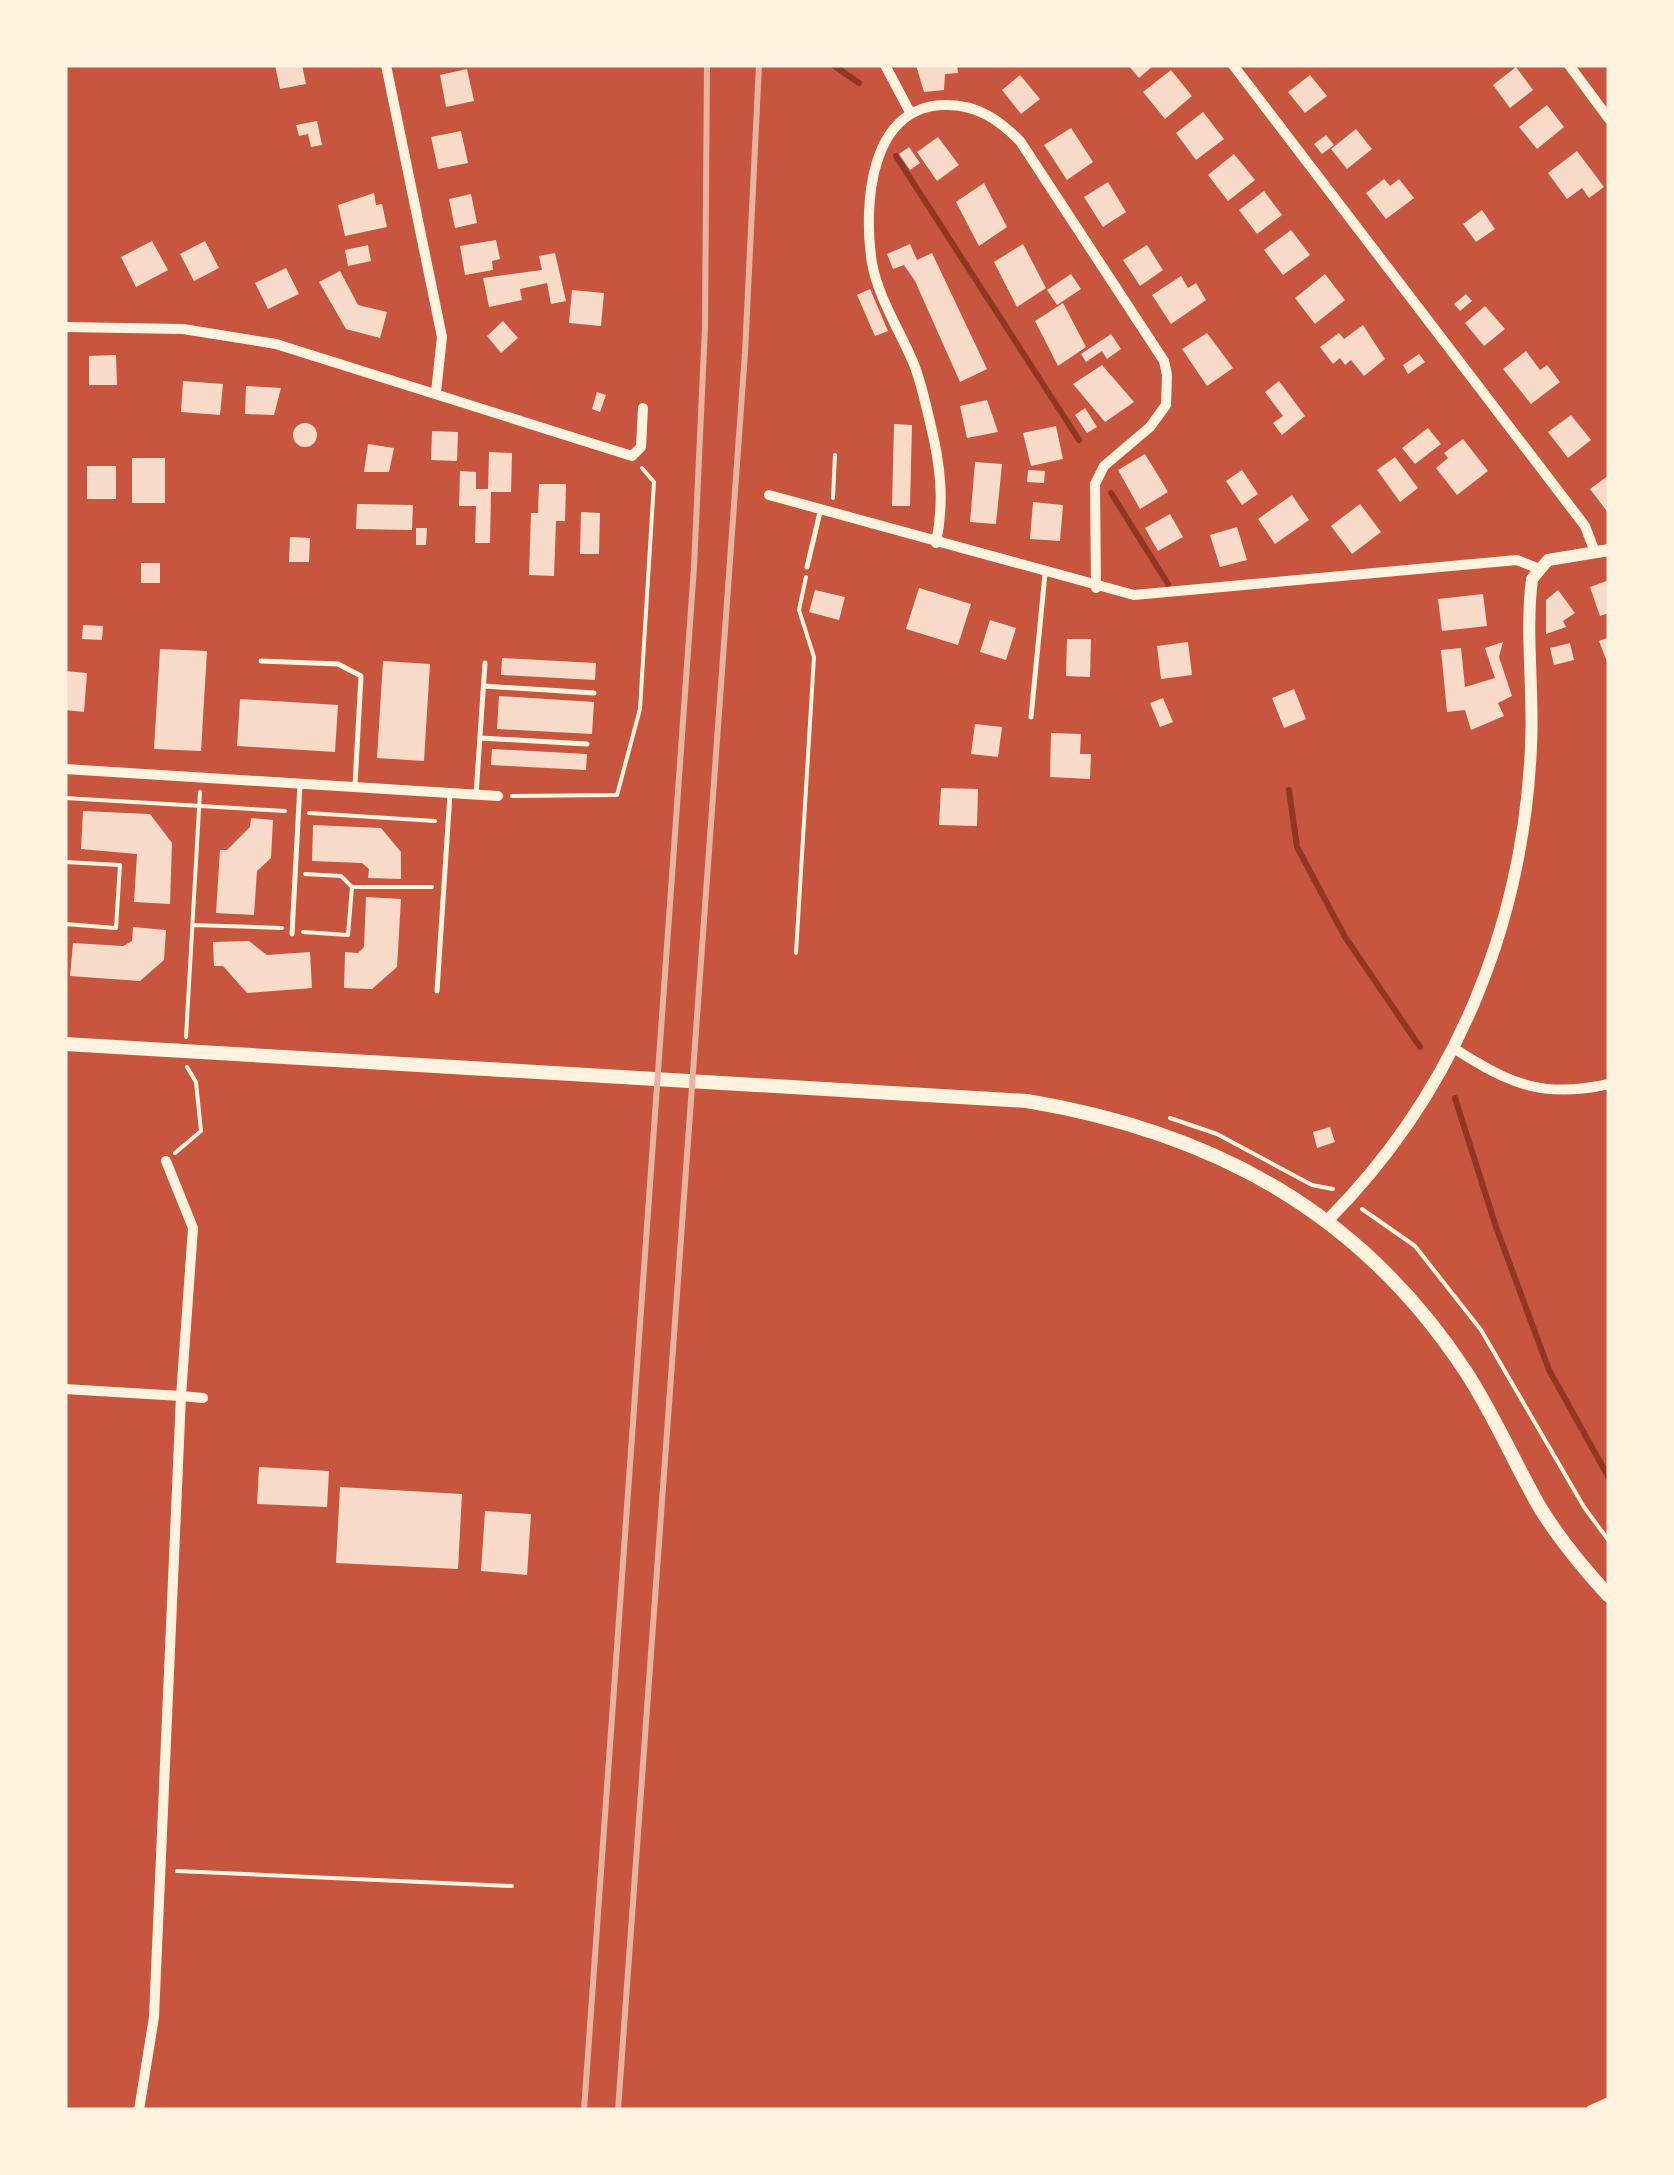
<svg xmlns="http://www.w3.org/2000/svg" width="1674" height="2175" viewBox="0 0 1674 2175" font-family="Karla,sans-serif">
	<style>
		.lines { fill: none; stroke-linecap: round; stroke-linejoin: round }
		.stream { stroke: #8f3625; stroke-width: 6 }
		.building { fill: #f7dbc8 }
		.path { stroke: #fff3e0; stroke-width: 4 }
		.service { stroke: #fff3e0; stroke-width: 5 }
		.minor { stroke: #fff3e0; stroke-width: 10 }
		.tertiary { stroke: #fff3e0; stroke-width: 12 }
		.secondary { stroke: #fff3e0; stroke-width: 14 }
		.rail { stroke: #e9b49f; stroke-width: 6 }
	</style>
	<rect width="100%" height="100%" fill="#c8553d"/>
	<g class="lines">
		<path class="stream" d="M833,65L859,83
			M896,156L1079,440
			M1111,493L1168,584
			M1289,790L1297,847L1345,937L1420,1047
			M1455,1098L1496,1227L1549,1370L1609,1478"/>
	</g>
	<path class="building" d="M275,65H302L306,84L280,89Z
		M916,65H957L958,73L945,74L944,90L924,92Z
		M1128,65H1154L1139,78Z
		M1516,67L1533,90L1510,108L1493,85Z
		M467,69L474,101L446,107L440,75Z
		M1171,70L1192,96L1165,119L1143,92Z
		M1020,75L1040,99L1021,114L1002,90Z
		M1310,75L1327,96L1305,113L1288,92Z
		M1547,105L1564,127L1537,149L1519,127Z
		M1203,112L1224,139L1196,160L1176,133Z
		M317,121L322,145L311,147L308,134L299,136L296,125Z
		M1071,128L1093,162L1067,180L1044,145Z
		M1356,129L1372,149L1347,169L1331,149Z
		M461,131L468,163L438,169L431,137Z
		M1326,135L1334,145L1322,154L1314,144Z
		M938,137L959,165L937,181L917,152Z
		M909,147L920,163L910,170L899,154Z
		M1577,151L1604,187L1589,198L1582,188L1567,199L1548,173Z
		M1234,154L1255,180L1228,201L1208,175Z
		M1384,179L1390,186L1399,179L1414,198L1386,219L1366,193Z
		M1108,182L1126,212L1103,227L1084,197Z
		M984,183L1007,227L979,246L956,202Z
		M1264,191L1282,215L1257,234L1239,210Z
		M374,193L376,205L382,204L387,227L345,236L338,205Z
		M471,194L477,223L455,228L449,199Z
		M1482,210L1495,229L1476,242L1463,224Z
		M1291,230L1310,255L1283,275L1264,250Z
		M496,240L500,259L492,261L493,270L465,275L460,246Z
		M152,241L168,270L136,287L121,257Z
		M205,241L219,268L194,281L180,254Z
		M910,244L917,260L932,253L987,369L960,382L915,281L904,265L893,269L887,254Z
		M1023,244L1046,288L1017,307L994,262Z
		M368,245L371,261L348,266L345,250Z
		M1147,245L1163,270L1140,286L1123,260Z
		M555,253L566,301L551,304L547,283L520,289L522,300L489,307L483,278L542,270L539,256Z
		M286,268L299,294L268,309L255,283Z
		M340,271L358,305L387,312L380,338L346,329L319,282Z
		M1071,274L1081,289L1057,305L1047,290Z
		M1325,274L1345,300L1315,324L1295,298Z
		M1181,276L1188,288L1196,283L1206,300L1171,324L1152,295Z
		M870,289L888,331L875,336L857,295Z
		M572,290L604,293L601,326L569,323Z
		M1466,294L1472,301L1460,311L1454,304Z
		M1063,303L1086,347L1058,366L1035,321Z
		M1485,306L1505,329L1484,346L1465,323Z
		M503,321L518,338L501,353L487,336Z
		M1363,325L1385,359L1364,376L1351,360L1345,365L1340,358L1333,364L1320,347L1339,333L1344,339Z
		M1207,333L1233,368L1207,386L1182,349Z
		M1111,334L1121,349L1107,359L1102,351L1086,362L1081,354Z
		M1526,351L1540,370L1547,365L1560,382L1531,404L1503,369Z
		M1419,354L1425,362L1408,374L1403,365Z
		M116,355L117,385H89V356Z
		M1102,365L1134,402L1105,422L1073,384Z
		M183,381L223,384L220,415L181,412Z
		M1279,381L1305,416L1282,435L1273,423L1283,416L1265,392Z
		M246,386L281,388L274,415L245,414Z
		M597,392L606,395L600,412L592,409Z
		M987,400L998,432L967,438L960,406Z
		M1085,408L1097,427L1087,433L1075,415Z
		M1571,415L1591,440L1568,458L1548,432Z
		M293 435a12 12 0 1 1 24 0a12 12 0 1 1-24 0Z
		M894,424L912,425L910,506H892Z
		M1056,426L1063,459L1031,466L1023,433Z
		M1428,428L1441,444L1415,464L1402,448Z
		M432,431L458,432L457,461L431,460Z
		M1463,439L1488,471L1457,495L1436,468L1448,458L1444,453Z
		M368,444L394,448L389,472H364Z
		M489,452L512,453L511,492H491L490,543H475L476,506H459L460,471L476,472V489H488Z
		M1145,454L1168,492L1140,509L1118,470Z
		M1395,457L1418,488L1400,502L1377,470Z
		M132,458H165V503H132Z
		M975,462L1002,464L996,524L970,522Z
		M87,466H116V499H87Z
		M1028,470L1045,471L1044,483L1027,482Z
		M1242,470L1258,494L1242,505L1226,481Z
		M1609,475V514L1590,489Z
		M539,484H566L565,521H556L554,576L529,575L531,513H538Z
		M1292,495L1309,520L1275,544L1258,519Z
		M1033,502L1063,505L1060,541L1030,539Z
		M357,504L413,505L412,530L356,529Z
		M1360,504L1381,532L1352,554L1331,526Z
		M581,512L600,513L599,554H580Z
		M1170,514L1183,537L1158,551L1145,528Z
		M1237,527L1247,560L1220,567L1210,535Z
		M416,528H427L426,545H416Z
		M290,537L310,538L309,562H289Z
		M141,563H160V583H141Z
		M1609,580V613L1600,616L1590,587Z
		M919,588L971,604L958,645L906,629Z
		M815,590L845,597L839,620L809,612Z
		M1558,590L1575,613L1563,621L1566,627L1546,634V600Z
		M1483,594L1487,626L1442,631L1438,599Z
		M990,620L1016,628L1006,660L980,652Z
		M83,625L103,626L102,640L82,639Z
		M1609,637V667L1599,641Z
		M1067,639H1091L1090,677L1066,676Z
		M1188,642L1192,675L1161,679L1157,646Z
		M1503,642L1499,657L1512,696L1498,703L1504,716L1471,730L1465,710L1447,712L1441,650L1461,648L1465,687L1495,678L1485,648Z
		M1570,643L1574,660L1554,665L1550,648Z
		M160,649L207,651L201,751L154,749Z
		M502,658L596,663L595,680L501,675Z
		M383,661L430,664L424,761L377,758Z
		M65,671L87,673L84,712L65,710Z
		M1294,689L1306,719L1284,728L1272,698Z
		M499,696L594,702L592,734L497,729Z
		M1163,698L1173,722L1160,727L1150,703Z
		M240,699L338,705L335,752L237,746Z
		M975,724L1002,727L998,757L971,754Z
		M1051,733L1081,734L1080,754H1091L1090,779L1050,777Z
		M492,749L587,754L586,770L491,765Z
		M941,788L978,789L977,826L939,825Z
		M83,811L150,814L172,843L170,904L134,902L137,854L81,849Z
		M251,818L273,820L271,858L257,871L254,915L216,913L220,850H227L250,827Z
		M313,825L381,828L401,852V879L368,878L369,869L362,863L312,861Z
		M366,897L401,899L397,967L372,989L344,988L345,952L358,953L364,947Z
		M133,927L166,930L164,960L140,981L70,976L73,943L123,946L132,941Z
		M249,941L267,955L310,952L312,988L247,993L223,966H214L213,942Z
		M1330,1127L1335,1142L1317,1148L1313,1132Z
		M259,1467L329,1471L327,1507L257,1504Z
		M340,1487L462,1494L458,1569L336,1563Z
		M485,1511L531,1514L527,1575L481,1571Z"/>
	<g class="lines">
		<path class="path" d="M833,498L835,455
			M512,796L617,795L640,709L654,482L642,468
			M65,798L285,811
			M309,813L435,821
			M65,862L120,865L116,928L65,924
			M352,887H432
			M193,925L282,928
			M303,932L348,935L352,887L341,876L305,874
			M796,953L814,657L799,610L806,577
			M186,1037L200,792
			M1170,1118L1217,1134L1312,1185L1333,1189
			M175,1153L201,1131L196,1082L187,1067
			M1362,1209L1415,1246L1481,1330L1584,1507L1609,1541
			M177,1871L512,1886"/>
		<path class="service" d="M807,567L820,512
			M261,661L338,664L361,676L355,785
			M484,686L594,693
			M1031,717L1045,574
			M480,738L587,744
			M476,795L485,663
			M292,934L300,784
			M437,991L450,794"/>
		<path class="minor" d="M386,65L442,337L436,392
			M885,65L911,114
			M1233,65L1585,526L1595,552
			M1569,65L1609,119
			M65,327L183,329L276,344L632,456L641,447L643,408
			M769,495L1134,595L1517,560L1537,568
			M936,543C945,500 940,463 930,422C925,402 921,381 913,362C900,331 878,297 872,263C863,206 869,104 947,105C978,105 999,120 1020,141L1164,361L1167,375L1166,405L1150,427L1104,466L1095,484L1096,588
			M65,769L498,796
			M1455,1049C1510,1084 1543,1099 1609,1084
			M166,1161L193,1228L181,1396L203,1398
			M65,1389L181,1396L154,2017L139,2110
			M1591,2110L1609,2102"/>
		<path class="tertiary" d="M1328,1220C1455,1092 1523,926 1531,747C1534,691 1525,634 1532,579L1548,560L1609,550"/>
		<path class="secondary" d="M65,1044L1027,1101C1213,1132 1361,1212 1466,1372C1494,1415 1514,1462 1539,1506C1559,1539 1583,1568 1609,1596"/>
		<path class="rail" d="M584,2110L694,567L705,327L707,65
			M618,2110L745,353L759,65"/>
	</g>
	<rect width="1674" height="2175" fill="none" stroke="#fff3e0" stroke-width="135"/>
</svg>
